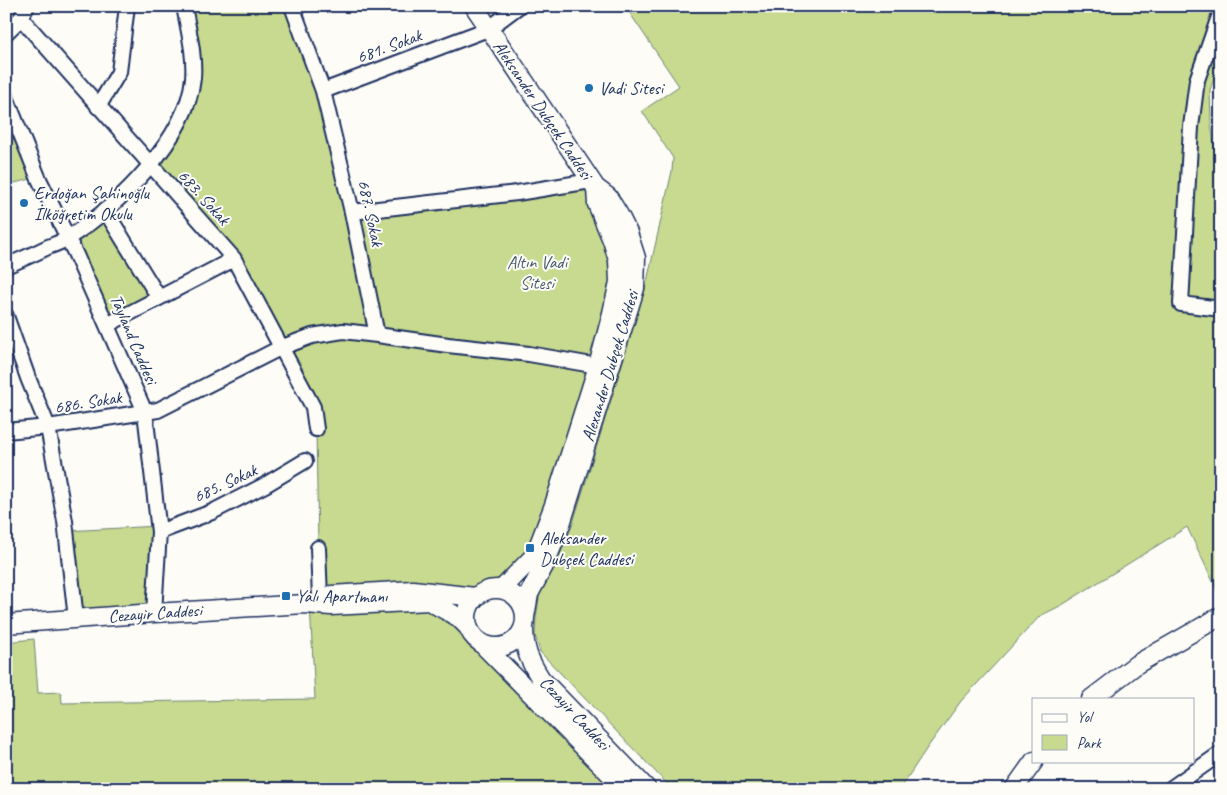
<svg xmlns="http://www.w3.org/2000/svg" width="1227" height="795" viewBox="0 0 1227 795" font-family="Caveat,sans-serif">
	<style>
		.green { fill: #c7da8f; stroke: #718476 }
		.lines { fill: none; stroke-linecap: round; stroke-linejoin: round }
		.minor-casing { stroke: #1b2f5e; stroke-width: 18 }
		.major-casing { stroke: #1b2f5e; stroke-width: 21 }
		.minor { stroke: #fdfcf7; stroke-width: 14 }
		.major { stroke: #fdfcf7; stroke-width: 18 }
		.poi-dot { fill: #1f6fb2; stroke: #fdfcf7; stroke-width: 2 }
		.labels { text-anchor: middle; stroke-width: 4; stroke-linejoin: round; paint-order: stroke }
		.street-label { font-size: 18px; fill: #1b2f5e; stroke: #fdfcf7 }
		.poi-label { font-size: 18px; fill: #1b2f5e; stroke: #fdfcf7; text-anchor: start }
		.park-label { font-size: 18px; fill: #465a6a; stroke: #fdfcf7 }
	</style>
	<rect width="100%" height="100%" fill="#fdfcf7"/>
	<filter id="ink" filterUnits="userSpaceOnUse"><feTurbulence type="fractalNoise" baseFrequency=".02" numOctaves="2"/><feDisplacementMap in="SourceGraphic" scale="10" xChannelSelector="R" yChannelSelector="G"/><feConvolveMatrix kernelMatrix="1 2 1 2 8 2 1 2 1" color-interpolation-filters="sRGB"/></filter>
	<g filter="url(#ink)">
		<path class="green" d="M184,6H292L353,211L591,181L618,260L554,505L518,574L493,588L413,590L327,595L318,548L316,429L313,407L234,259L150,166L190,94Z
			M625,6H1221V58L1210,90L1211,122L1221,198V593L1219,594L1187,527L1062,605L1040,616L961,701L927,748L900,789H672L540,652L535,635L536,618L541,585L555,566L572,526L645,290L672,171L673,158L642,111L679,86Z
			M6,118L31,179L6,185Z
			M105,210L159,298L107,325L67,239Z
			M158,526L154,613L76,619L66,531Z
			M429,601L471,634L625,789H6V642L34,639L38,693L61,692L62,703L315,699L310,605Z"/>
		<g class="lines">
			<g class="minor-casing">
				<path id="minor" d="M1221,11L1197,80L1191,127L1181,304L1221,309
					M21,18L234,259L313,407L316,429
					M6,33L21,18L27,6
					M323,91L488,29L519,6
					M6,97L38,177L76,255L145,412L159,532L154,613
					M98,107L119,72L127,6
					M105,210L159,298
					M352,212L517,193L591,181
					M6,266C20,260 34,254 48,247C55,244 62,242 68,238C118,206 187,139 193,78C195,54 188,29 184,6
					M6,316L28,378L48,427L65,521L76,619
					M107,325L234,259
					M377,335L448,345L529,354L598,366
					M6,431L48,427L158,410L280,348L312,336L343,331L377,335L352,212L323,91L292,6
					M159,532L212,512L265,485L305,461
					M318,548L320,598
					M1170,789L1221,753"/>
			</g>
			<g class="major-casing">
				<path id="major" d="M474,6L596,188L608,197L619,215L628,233L636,258L635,288L627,314L561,524L545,564L529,594L525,617
					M467 618a29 29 0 1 1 58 0a29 29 0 1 1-58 0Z
					M502,589L535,555L554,505L598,366L612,313L619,282L618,260L612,240L597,204L596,188
					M331,595L413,590L475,597
					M6,624L154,613L305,604L331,606L429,601L458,617L468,627
					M524,627C524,650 529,660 541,679L647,789
					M480,642L625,789
					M1091,699L1137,664L1221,616
					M1014,789L1034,761"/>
			</g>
			<use href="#minor" class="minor"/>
			<use href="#major" class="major"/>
		</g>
	</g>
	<g class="poi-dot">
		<circle cx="589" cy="88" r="5"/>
		<circle cx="24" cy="203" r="5"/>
		<rect x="525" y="543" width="10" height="10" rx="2.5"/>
		<rect x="281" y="591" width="10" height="10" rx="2.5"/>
	</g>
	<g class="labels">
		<g class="street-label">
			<text transform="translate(389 46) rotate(-20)" y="6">681. Sokak</text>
			<text transform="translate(543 110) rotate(56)" y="6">Aleksander Dubçek Caddesi</text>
			<text transform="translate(204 197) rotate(48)" y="6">683. Sokak</text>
			<text transform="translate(371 213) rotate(78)" y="6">687. Sokak</text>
			<text transform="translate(134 339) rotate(67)" y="6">Tayland Caddesi</text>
			<text transform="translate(610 366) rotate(-73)" y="6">Alexander Dubçek Caddesi</text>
			<text transform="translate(88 402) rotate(-9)" y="6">686. Sokak</text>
			<text transform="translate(225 483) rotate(-25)" y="6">685. Sokak</text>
			<text transform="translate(155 613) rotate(-4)" y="6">Cezayir Caddesi</text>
			<text transform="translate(575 713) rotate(47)" y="6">Cezayir Caddesi</text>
		</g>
		<g class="poi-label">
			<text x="599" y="94">Vadi Sitesi</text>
			<text x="34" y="199">Erdoğan Şahinoğlu<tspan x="34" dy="21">İlköğretim Okulu</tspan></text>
			<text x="540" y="544">Aleksander<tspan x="540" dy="21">Dubçek Caddesi</tspan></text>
			<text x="296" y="602">Yalı Apartmanı</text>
		</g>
		<g class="park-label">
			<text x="537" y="268">Altın Vadi<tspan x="537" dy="21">Sitesi</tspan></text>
		</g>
	</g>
	<rect width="1227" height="795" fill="none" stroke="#fdfcf7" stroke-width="25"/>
	<rect x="12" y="12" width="1202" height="770" fill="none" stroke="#1b2f5e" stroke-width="2" filter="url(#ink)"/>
	<rect x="1032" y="698" width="162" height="65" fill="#fdfcf7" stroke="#a3aaba"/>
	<rect x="1042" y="714" width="25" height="8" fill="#fdfcf7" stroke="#a3aaba"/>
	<text x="1077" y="722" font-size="15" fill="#1b2f5e">Yol</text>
	<rect x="1042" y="735" width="25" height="15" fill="#c7da8f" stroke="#a3aaba"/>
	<text x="1077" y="748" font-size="15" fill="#1b2f5e">Park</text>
</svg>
